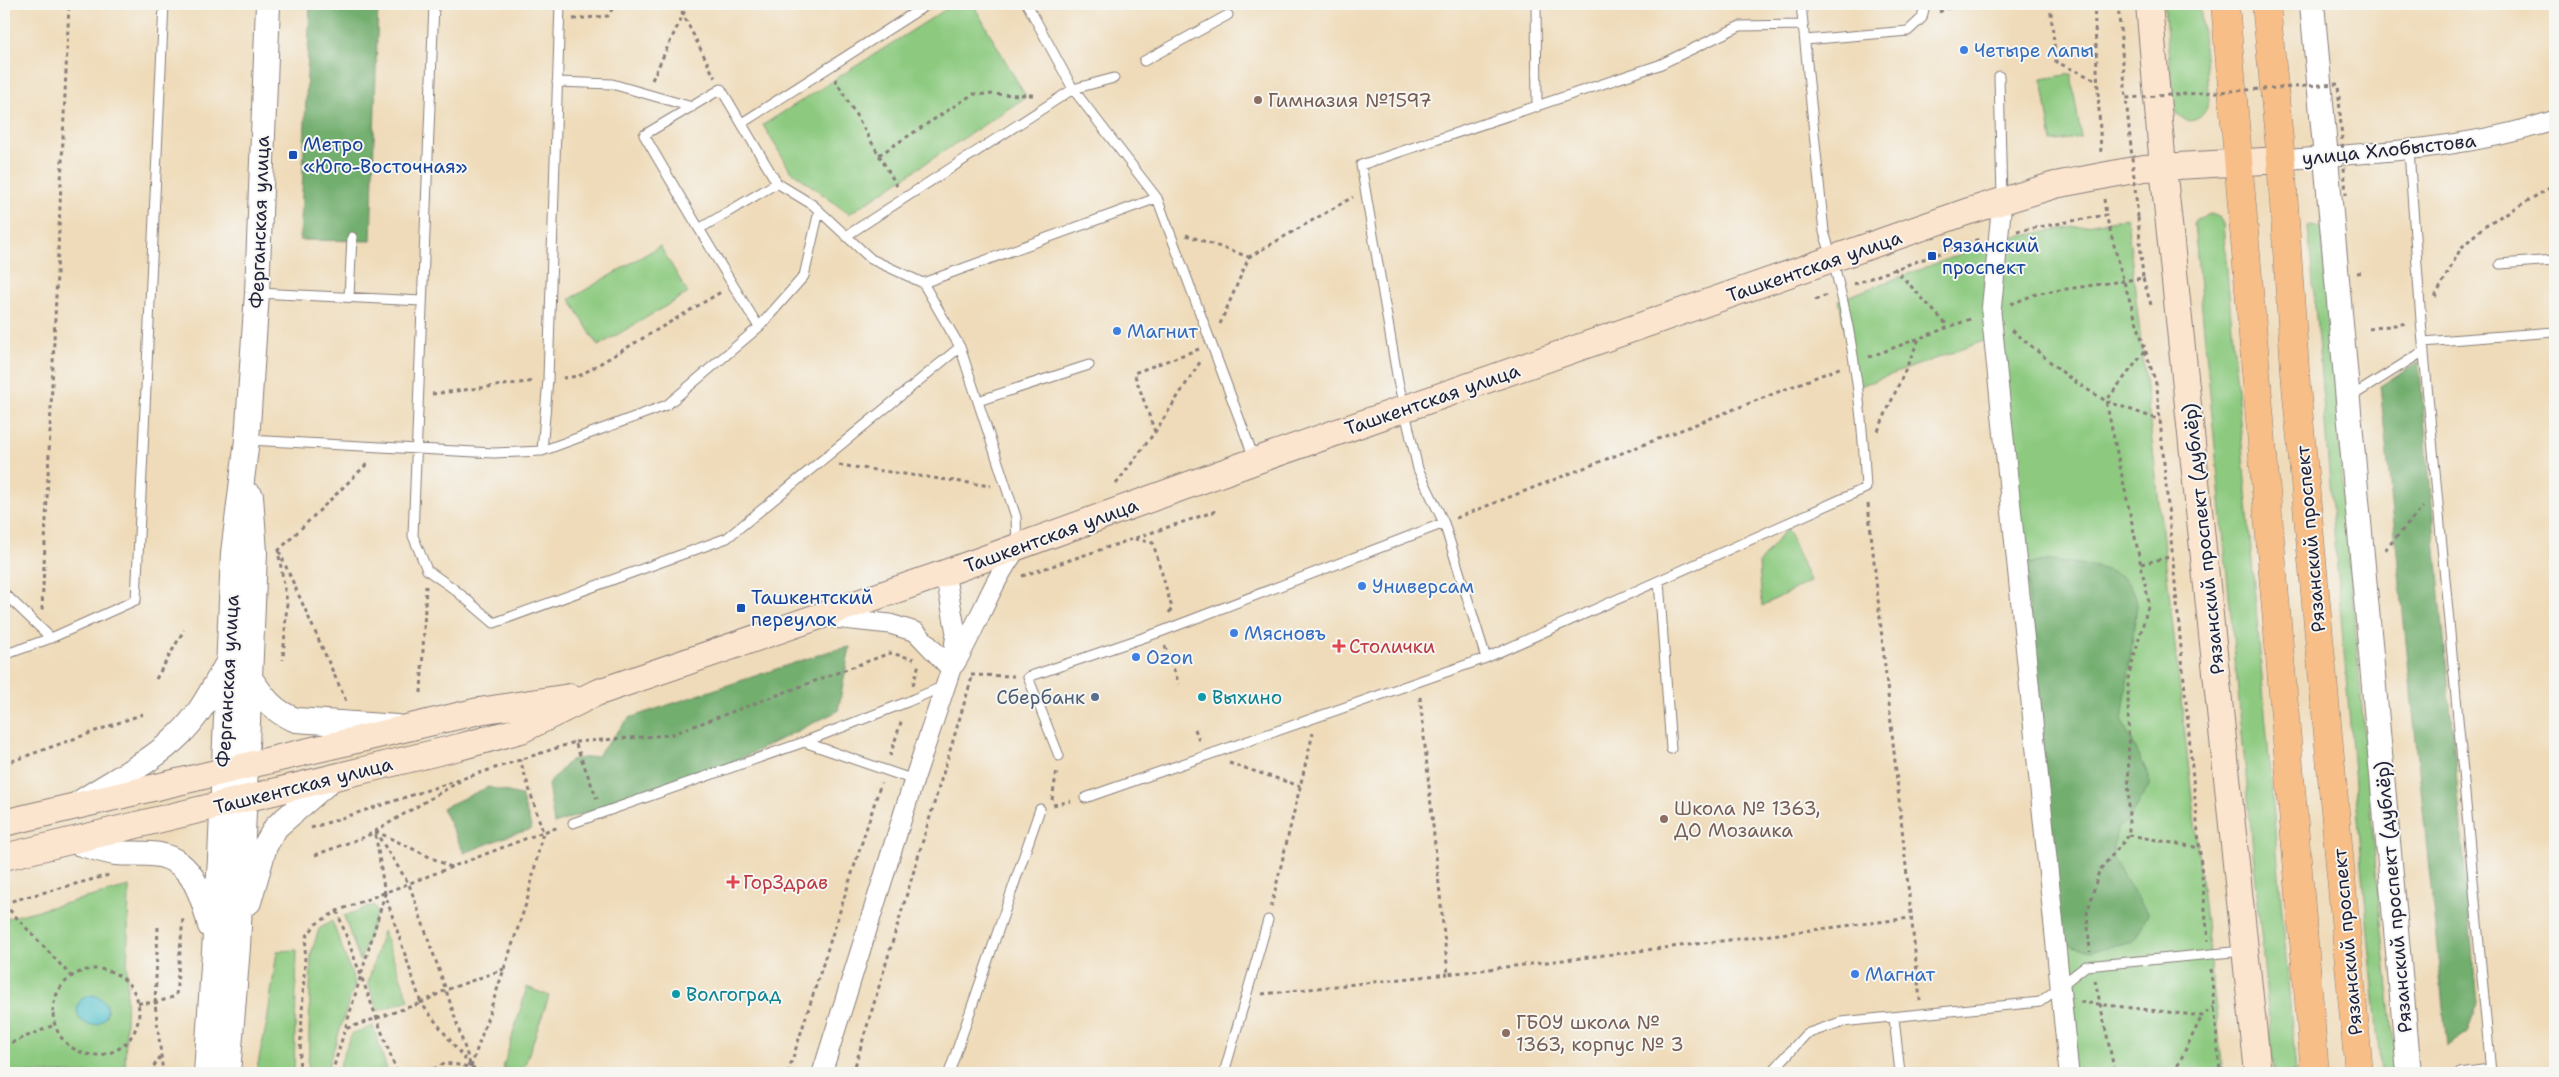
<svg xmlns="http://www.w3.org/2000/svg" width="2559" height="1077" viewBox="0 0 2559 1077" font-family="'Shantell Sans',sans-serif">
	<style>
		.green { fill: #8dca80; stroke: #58765e }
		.forest { fill: #72ae6e; stroke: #4a6854 }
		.water { fill: #55c2cc; stroke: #3c7284 }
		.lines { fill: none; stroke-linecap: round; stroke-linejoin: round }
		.service-casing { stroke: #887e7a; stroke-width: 11 }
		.minor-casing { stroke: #887e7a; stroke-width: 21 }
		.tertiary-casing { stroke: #887e7a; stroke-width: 26 }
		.secondary-casing { stroke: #887e7a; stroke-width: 28 }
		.primary-casing { stroke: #887e7a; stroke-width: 29 }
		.path { stroke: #887e7a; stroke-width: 3; stroke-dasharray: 4 4; stroke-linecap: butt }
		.service { stroke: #fff; stroke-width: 9 }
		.minor { stroke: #fff; stroke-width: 19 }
		.tertiary { stroke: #fff; stroke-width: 24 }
		.secondary { stroke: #fce5cf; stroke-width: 26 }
		.primary { stroke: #f7be88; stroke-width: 28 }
		.path-bridge { stroke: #887e7a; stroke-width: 3; stroke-dasharray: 4 4; stroke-linecap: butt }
		.shop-dot { fill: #3f7fe0; stroke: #f6f6f2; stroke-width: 2 }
		.education-dot { fill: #8d6e63; stroke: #f6f6f2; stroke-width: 2 }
		.transit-dot { fill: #1a4fb4; stroke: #f6f6f2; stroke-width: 2 }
		.health-dot { fill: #e0444e; stroke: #f6f6f2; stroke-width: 2 }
		.service-dot { fill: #5c6f8a; stroke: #f6f6f2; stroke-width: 2 }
		.culture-dot { fill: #0f9aa8; stroke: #f6f6f2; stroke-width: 2 }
		.labels { text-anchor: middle; stroke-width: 4; stroke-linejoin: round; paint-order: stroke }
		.shop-label { font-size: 19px; fill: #366cbe; stroke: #f6f6f2; text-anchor: start }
		.education-label { font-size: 19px; fill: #785e54; stroke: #f6f6f2; text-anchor: start }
		.transit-label { font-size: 19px; fill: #164399; stroke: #f6f6f2; text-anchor: start }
		.street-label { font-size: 19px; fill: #22223b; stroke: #f6f6f2 }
		.health-label { font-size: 19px; fill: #be3a42; stroke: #f6f6f2; text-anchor: start }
		.service-label { font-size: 19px; fill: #4e5e75; stroke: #f6f6f2; text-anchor: end }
		.culture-label { font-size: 19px; fill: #0d838f; stroke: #f6f6f2; text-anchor: start }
	</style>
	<rect width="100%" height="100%" fill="#f6f6f2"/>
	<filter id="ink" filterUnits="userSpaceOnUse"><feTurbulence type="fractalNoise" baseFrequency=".02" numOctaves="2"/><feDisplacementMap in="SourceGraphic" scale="10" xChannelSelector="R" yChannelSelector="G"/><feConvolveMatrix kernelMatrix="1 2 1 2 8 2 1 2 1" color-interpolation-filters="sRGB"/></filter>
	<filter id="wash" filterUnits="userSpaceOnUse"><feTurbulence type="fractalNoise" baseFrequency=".0096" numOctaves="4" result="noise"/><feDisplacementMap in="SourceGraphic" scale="20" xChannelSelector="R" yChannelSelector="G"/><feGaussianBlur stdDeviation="1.12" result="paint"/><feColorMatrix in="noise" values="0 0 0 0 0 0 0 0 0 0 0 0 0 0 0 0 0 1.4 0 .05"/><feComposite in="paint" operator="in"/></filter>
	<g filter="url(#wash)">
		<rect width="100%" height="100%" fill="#efdbb9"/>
		<path class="green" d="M954,4H973L1026,97L849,214L790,170L763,125Z
			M2164,4H2200L2209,101C2206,113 2200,121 2187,121L2178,115L2173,104Z
			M2071,74L2081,137L2052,142L2042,79Z
			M2211,214L2219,217L2223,224L2296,1073H2274L2194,224L2196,219Z
			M2127,218L2223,1073H2074L1995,337L1857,387L1839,300L1998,240Z
			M2308,226L2321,227L2377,883L2397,1073H2381C2354,791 2333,508 2308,226Z
			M660,246L688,293L598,346L570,299Z
			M1787,528L1810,581L1762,606L1759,563Z
			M129,887L125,1073H4V919Z
			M374,905L377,912L360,961L344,916Z
			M332,921L355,983L326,1073H308L311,954L319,929Z
			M383,931L409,1000L378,1011L368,983Z
			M297,950L294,1073H256L267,1022L277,951Z
			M527,987L549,996L522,1073L503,1068Z
			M373,1026L388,1073H337L351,1034Z"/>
		<path class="forest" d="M310,4H378L371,241L300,240Z
			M2419,362L2477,1003L2467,1033L2447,1046L2380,386Z
			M2053,560C2084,566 2134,565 2137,605L2122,721L2149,776V786L2126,822L2117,828L2112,858L2148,914L2134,941L2091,951L2059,942L2026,564Z
			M850,647L838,711L738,760L554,824L548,784L570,760L597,756L629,718L830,651Z
			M488,787L521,795L532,829L508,836L464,853L442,808Z"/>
		<path class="water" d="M77 1010a15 15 0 1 1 30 0a15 15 0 1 1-30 0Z"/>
	</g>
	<g filter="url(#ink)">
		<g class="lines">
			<g class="service-casing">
				<path id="service" d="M434,4L413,536L427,570L454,589L494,623L727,538L960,347
					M1536,4L1537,107
					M1805,40L1908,31L1922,18L1925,4
					M1144,61L1228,15
					M1999,76L2002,199
					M557,82L612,84L692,107
					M742,123L928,4
					M2409,151L2421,321L2491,1073
					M777,183L813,205L871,259L923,283L960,347L1016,517L1017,545
					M1157,198L1254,458
					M699,229L777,183L721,89L644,135C682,200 719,264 759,327
					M846,236L1073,89L1114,78
					M2500,264L2555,260
					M923,283L1157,198L1073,89L1027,4
					M258,293L422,301
					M349,297L352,237
					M2423,342L2555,332
					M2349,398L2424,351
					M978,401L1089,365
					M248,440L494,453L542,451L667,405L759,327L804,276L819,211
					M542,451L548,379L560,4
					M1659,581L1671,749
					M4,593L51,638
					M4,655L51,638L136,600L164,4
					M1486,658L1444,523L1418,469L1398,381L1361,165L1659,65L1740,26L1803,25
					M804,742L914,780
					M1059,756L1028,677L1160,632L1444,523
					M1085,798L1486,658L1866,488C1862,402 1851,314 1824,232L1801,4
					M573,823L804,742L907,702L944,686
					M1894,1018L1900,1073
					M949,1073L1040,809
					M1224,1073L1268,920
					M1771,1073L1806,1034L1841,1022L2040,1002L2086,966L2243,951
					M2460,1073L2490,1069"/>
			</g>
			<g class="minor-casing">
				<path id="minor" d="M2281,160C2374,152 2466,150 2555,120
					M2002,202L1991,312L2069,1073
					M825,617L890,624L916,632L951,669
					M955,664C978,625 990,585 1017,548
					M822,1073L914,780L951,669L956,633L945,573"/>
			</g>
			<g class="tertiary-casing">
				<path id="tertiary" d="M2312,4L2409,1073
					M250,678C263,697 273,712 296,720L397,727
					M79,803C112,781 152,762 180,734C200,715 213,688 227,664
					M71,841C86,845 101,851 116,853C128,854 140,853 151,854C191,856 202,893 210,926
					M249,902L265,846L276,827L333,778
					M206,1073L220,859L233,553L247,440L257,293L268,4
					M228,1073L238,947L251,655L255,552L251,496"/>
			</g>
			<g class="secondary-casing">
				<path id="secondary" d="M2149,4L2163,167L2258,1073
					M4,823L479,711L570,697
					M4,857L459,747L521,730L596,693L945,573L1255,461L1966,212L2055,185L2144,168L2281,160"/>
			</g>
			<g class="primary-casing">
				<path id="primary" d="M2225,4L2315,1073
					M2266,4L2281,160L2296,385L2359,1073"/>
			</g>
			<path class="path" d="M678,4L715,78
				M2050,4L2056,62L2096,80
				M2094,4L2101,153
				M2118,4L2126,98
				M1939,12L1958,4
				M573,19L608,16L615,4
				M835,79L897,186
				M652,80L688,4
				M879,155L973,94L1033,95
				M2104,199L2106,215
				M2017,231L2106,215L2123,279L2157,387L2208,941
				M1186,235L1249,257
				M1894,268L1948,326
				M2357,273L2365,272
				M2143,278L2152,308
				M1854,284L1979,239
				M2435,297L2461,248L2484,226L2555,185
				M1815,300L1827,295
				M2011,304L2039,293L2143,278L2138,217
				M1220,324L1249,257L1353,197
				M2369,329L2408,323
				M2012,330L2072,380L2106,401L2149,603L2128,678L2129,835L2099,871L2087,914L2090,952
				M2145,351L2106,401L2160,420
				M1869,357L1973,318
				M563,378L579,376L721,292
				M432,394L535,381
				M1878,431L1919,339
				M1155,432L1134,373L1199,349
				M839,465L991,486
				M1116,484L1155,432L1202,359
				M1868,504L1920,1000
				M1456,518L1842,367
				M1135,539L1153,543L1172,608L1169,613
				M2385,550L2423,507
				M278,551L369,462
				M279,551L346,701
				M279,556L287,602L283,660
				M2141,564L2173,556
				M1022,576L1216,511
				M42,610L69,4
				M1165,646L1179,684
				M971,675L1014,676
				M156,679L184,630
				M913,685L919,664
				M421,693L426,586
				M1420,697L1448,974L1911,918
				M1195,729L1200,744
				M575,742L670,735L890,653L914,659
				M890,756L902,719
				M1229,763L1300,786
				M4,764L143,714
				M1052,800L1057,769
				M1053,805L1071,801
				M311,828L575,742L597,799
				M375,831L409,884L446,990L421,1003L471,1067
				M2129,835L2200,848
				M315,855L367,836L460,781
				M385,894L375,831L451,867
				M4,903L109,875
				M4,904L71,976
				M1271,907L1313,733
				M337,911L397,1073
				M158,927L155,1003L163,1073
				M53 1012a43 43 0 1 1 86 0a43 43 0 1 1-86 0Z
				M2211,969L2220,1073
				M2095,980L2115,1073
				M1262,994L1448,974
				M2080,1002L2202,1016L2214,1007
				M138,1003H155L176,996L183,918
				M4,1046L54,1025
				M470,1064L446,990L504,969
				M471,1067L527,901L543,832L560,827
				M149,1073L160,1057
				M299,1073L306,937L316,924L337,911L543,832L520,760
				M332,1073L385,894L421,1003L345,1029
				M426,1073L445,1063L471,1067L490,1073
				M788,1073L881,783
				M853,1073L973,674
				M2174,1073L2202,1016"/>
			<use href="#service" class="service"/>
			<use href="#minor" class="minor"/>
			<use href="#tertiary" class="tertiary"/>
			<use href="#secondary" class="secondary"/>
			<use href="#primary" class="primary"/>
			<path class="path-bridge" d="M2138,217L2126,98L2338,84L2346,195"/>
		</g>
	</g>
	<g class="shop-dot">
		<circle cx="1964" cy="50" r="5"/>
		<circle cx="1117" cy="331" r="5"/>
		<circle cx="1362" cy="586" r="5"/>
		<circle cx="1234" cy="633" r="5"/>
		<circle cx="1136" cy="657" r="5"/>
		<circle cx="1855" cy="974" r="5"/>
	</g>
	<g class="education-dot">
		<circle cx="1258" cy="100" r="5"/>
		<circle cx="1664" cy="819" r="5"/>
		<circle cx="1506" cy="1033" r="5"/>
	</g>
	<g class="transit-dot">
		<rect x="288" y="150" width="10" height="10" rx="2.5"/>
		<rect x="1927" y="251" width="10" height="10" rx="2.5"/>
		<rect x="736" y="603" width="10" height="10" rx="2.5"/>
	</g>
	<g class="health-dot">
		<path d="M1336.5 638.5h5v5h5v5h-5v5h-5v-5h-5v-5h5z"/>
		<path d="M730.5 874.5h5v5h5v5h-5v5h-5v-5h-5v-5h5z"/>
	</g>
	<circle class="service-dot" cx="1095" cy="697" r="5"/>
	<g class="culture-dot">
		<circle cx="1202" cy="697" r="5"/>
		<circle cx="676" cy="994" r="5"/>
	</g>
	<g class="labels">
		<g class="shop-label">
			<text x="1974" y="57">Четыре лапы</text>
			<text x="1127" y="338">Магнит</text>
			<text x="1372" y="593">Универсам</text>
			<text x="1244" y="640">Мясновъ</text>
			<text x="1146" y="664">Ozon</text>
			<text x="1865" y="981">Магнат</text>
		</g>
		<g class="education-label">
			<text x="1268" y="107">Гимназия №1597</text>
			<text x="1674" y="815">Школа № 1363,<tspan x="1674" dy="22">ДО Мозаика</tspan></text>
			<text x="1516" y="1029">ГБОУ школа №<tspan x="1516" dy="22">1363, корпус № 3</tspan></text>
		</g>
		<g class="transit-label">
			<text x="303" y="151">Метро<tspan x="303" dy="22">«Юго-Восточная»</tspan></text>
			<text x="1942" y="252">Рязанский<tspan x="1942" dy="22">проспект</tspan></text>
			<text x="751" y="604">Ташкентский<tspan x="751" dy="22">переулок</tspan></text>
		</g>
		<g class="street-label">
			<text transform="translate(2389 149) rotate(-6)" y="7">улица Хлобыстова</text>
			<text transform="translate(259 222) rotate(-88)" y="7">Ферганская улица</text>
			<text transform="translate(1814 266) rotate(-19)" y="7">Ташкентская улица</text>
			<text transform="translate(1432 399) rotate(-19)" y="7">Ташкентская улица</text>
			<text transform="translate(1051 535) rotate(-20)" y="7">Ташкентская улица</text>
			<text transform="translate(2203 539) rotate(-96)" y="7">Рязанский проспект (дублёр)</text>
			<text transform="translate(2310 539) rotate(-95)" y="7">Рязанский проспект</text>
			<text transform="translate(227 681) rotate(-87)" y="7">Ферганская улица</text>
			<text transform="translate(303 785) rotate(-14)" y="7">Ташкентская улица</text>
			<text transform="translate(2393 897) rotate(-95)" y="7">Рязанский проспект (дублёр)</text>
			<text transform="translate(2347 942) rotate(-95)" y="7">Рязанский проспект</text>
		</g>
		<g class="health-label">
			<text x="1349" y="653">Столички</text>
			<text x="743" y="889">ГорЗдрав</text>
		</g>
		<g class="service-label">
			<text x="1085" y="704">Сбербанк</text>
		</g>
		<g class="culture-label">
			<text x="1212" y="704">Выхино</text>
			<text x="686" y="1001">Волгоград</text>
		</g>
	</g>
	<rect width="2559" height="1077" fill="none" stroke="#f6f6f2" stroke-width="20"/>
</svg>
